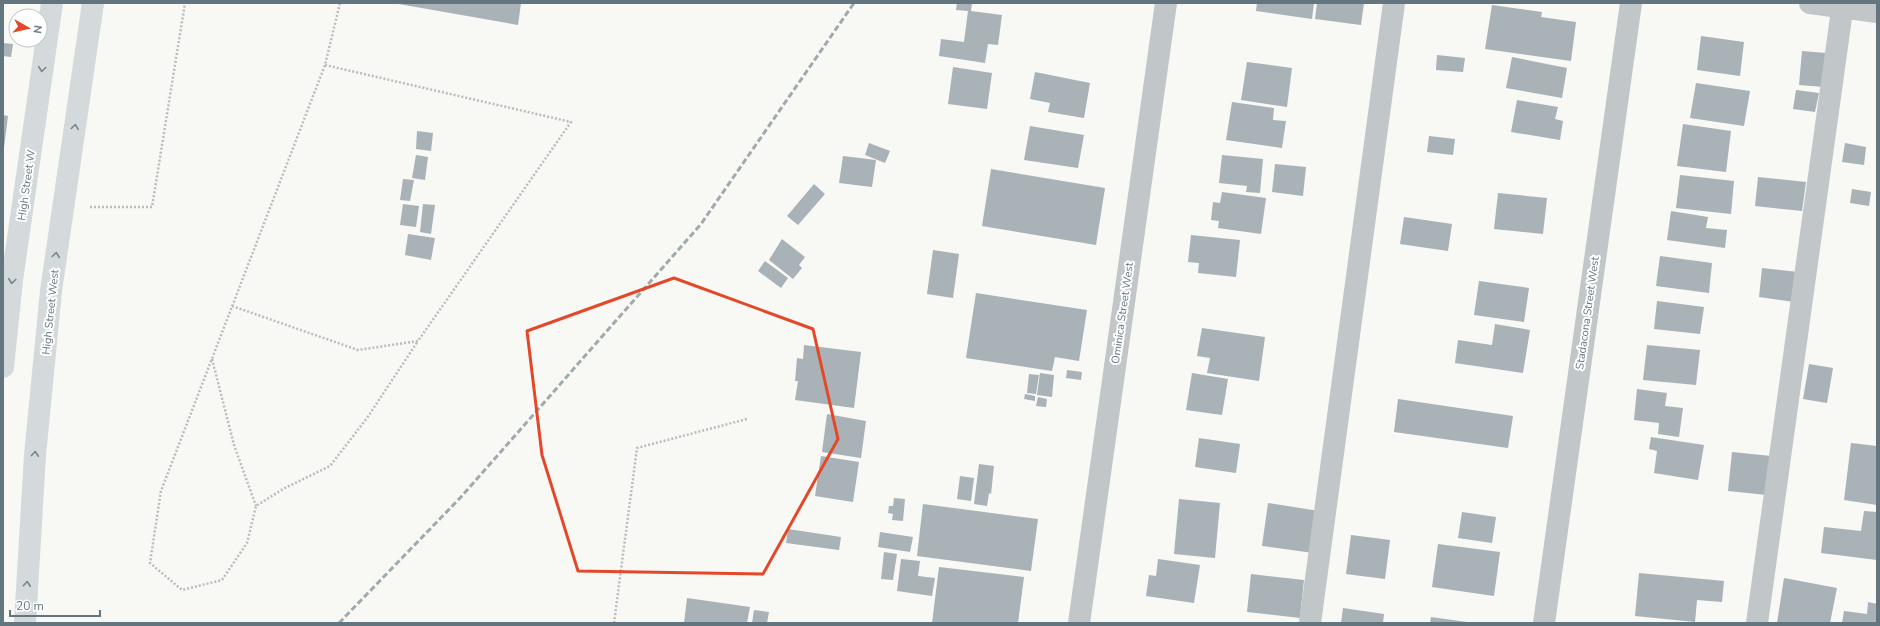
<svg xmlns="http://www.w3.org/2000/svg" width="1880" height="626" viewBox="0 0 1880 626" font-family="'Nunito Sans',sans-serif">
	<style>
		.building { fill: #a8b2b7 }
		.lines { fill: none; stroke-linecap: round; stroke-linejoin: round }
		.path { stroke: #b9bdc0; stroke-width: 2.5; stroke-dasharray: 2 2; stroke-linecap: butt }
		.minor { stroke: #c1c6c9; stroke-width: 22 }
		.major { stroke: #d4d9dc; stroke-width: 22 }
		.rail { stroke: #a0a9ad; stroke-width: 3; stroke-dasharray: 6 3; stroke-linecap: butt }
		.oneway { stroke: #74858e }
		.marked { fill: none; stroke: #e3482a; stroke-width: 3; stroke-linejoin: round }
		.labels { text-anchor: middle; stroke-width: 4; stroke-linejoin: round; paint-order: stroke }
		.street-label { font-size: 11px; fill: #637680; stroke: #fff }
	</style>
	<rect width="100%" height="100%" fill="#f8f8f5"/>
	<path class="building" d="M393,3H521L518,25Z
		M957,3H972L971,11L1002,15L998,45L988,44L985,63L939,56L941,39L964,42L968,11L956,10Z
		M1257,3H1314L1312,19L1256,11Z
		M1317,3H1364L1361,25L1315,19Z
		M1492,5L1542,12L1541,17L1576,22L1571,61L1485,49Z
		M1701,36L1744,42L1740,76L1697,70Z
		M3,43L13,44L11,57L3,56Z
		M1802,51L1826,53L1824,87L1799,85Z
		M1437,55L1465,58L1463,72L1436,70Z
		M1512,57L1567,68L1562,98L1506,88Z
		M1247,62L1292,68L1287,107L1241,100Z
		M953,67L992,73L987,109L948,104Z
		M1035,72L1090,83L1084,118L1048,112L1050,103L1030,99Z
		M1696,83L1750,91L1744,126L1690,118Z
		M1796,90L1819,93L1815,112L1793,109Z
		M1517,100L1558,107L1555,119L1563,121L1560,140L1511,132Z
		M1232,102L1274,108L1273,120L1286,121L1282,148L1226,140Z
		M3,115L8,116L4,148H3Z
		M1683,124L1731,131L1726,172L1677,166Z
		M1030,126L1084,135L1078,168L1024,160Z
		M417,131L433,133L431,151L416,149Z
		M1429,136L1455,139L1453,155L1427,152Z
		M869,143L890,151L885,163L865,155Z
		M1845,143L1866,147L1864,165L1842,162Z
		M416,155L428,157L425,180L412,178Z
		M1222,155L1263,159L1260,193L1246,192L1247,186L1219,183Z
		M843,156L876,160L872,187L839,183Z
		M1275,164L1306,167L1303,196L1272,192Z
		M991,169L1105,188L1096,245L982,226Z
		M1680,175L1734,181L1731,214L1676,208Z
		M1758,177L1806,182L1802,211L1755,206Z
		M403,179L414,180L410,201L400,200Z
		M814,184L825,194L798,225L787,216Z
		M1852,189L1871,192L1869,206L1850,203Z
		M1222,192L1266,198L1261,234L1218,228L1219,221L1211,220L1213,202L1220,203Z
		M1498,193L1547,198L1543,234L1494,229Z
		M403,204L419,206L416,227L400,225Z
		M423,204L435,205L431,234L420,232Z
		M1671,211L1708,217L1706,228L1727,230L1725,248L1667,240Z
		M1404,217L1452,224L1448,251L1400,244Z
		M408,234L435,238L431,260L405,255Z
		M1191,235L1240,240L1236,277L1198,273L1199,263L1188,262Z
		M782,239L805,257L799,265L802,268L793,279L769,260Z
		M933,250L959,254L953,298L927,294Z
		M1660,256L1712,263L1709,293L1656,286Z
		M765,261L788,278L781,288L758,271Z
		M1762,268L1798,272L1795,302L1759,297Z
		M1479,281L1529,288L1524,322L1474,315Z
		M976,293L1087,310L1079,361L1055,357L1052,371L966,358Z
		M1657,301L1704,307L1700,334L1654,329Z
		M1495,324L1530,330L1523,373L1455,363L1458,340L1492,345Z
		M1202,328L1265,337L1259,381L1207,373L1210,358L1197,356Z
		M804,345L861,352L854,408L795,400L798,381H795L797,358L803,359Z
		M1647,345L1700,350L1696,385L1643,380Z
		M1809,364L1833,368L1827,403L1803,399Z
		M1067,370L1082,372L1081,380L1066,378Z
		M1040,373L1054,375L1052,397L1037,395Z
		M1192,373L1228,379L1222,415L1186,410Z
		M1029,374L1039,375L1036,394L1027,393Z
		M1637,389L1667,393L1665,406L1683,408L1679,437L1658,434L1659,423L1634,420Z
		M1025,394L1035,396V401L1024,399Z
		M1038,397L1047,399L1046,407L1036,406Z
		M1398,399L1513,416L1508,448L1394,432Z
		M827,414L866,421L861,458L822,452Z
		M1651,437L1704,445L1698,480L1654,473L1657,451L1649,449Z
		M1199,438L1240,444L1236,473L1195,467Z
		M1851,443L1877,446V505L1844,500Z
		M1732,452L1771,456L1767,495L1728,491Z
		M821,456L859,462L853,502L815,496Z
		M979,464L994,466L991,494L989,493L987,506L974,504Z
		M960,476L974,478L971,501L957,499Z
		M894,498L905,499L903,521L892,520L893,514L888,513L889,506H893Z
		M1179,499L1220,503L1215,558L1174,554Z
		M1268,503L1319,511L1313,553L1262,546Z
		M923,504L1038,519L1031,571L917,556Z
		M1864,511L1877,512V560L1821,553L1824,527L1861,531Z
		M1462,512L1496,517L1492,543L1458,538Z
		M788,529L841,537L839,550L786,543Z
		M880,532L913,537L910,552L878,547Z
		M1351,535L1390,540L1385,579L1346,574Z
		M1438,544L1500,552L1494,596L1432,587Z
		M884,552L897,554L893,580L881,579Z
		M901,559L920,561L918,576L935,578L932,596L897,591Z
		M1158,559L1200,565L1194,603L1146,596L1149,575L1156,576Z
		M939,567L1024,577L1018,623H932Z
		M1639,573L1724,581L1722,602L1697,600L1695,622L1635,616Z
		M1251,574L1304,580L1300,618L1247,612Z
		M1784,578L1837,588L1830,623H1777Z
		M687,598L750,607L747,623H684Z
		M1868,602L1877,604V623H1842L1844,611L1867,614Z
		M1343,608L1384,614L1383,623H1341Z
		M754,610L769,612L767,623H752Z
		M1431,617L1467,622V623H1430Z"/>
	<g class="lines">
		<path class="path" d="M325,65L571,122L418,341
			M90,207H152L185,3
			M232,306L358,350L418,341L367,418L330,466L283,489L256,506L247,543L222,580L182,590L150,563L161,491L325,65L340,3
			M212,359L234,445L256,506
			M614,623L637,448L747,419"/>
		<path class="minor" d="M1810,3L1877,12
			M1079,623L1166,3
			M1310,623L1394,3
			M1544,623L1631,3
			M1757,623L1843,3"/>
		<path class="major" d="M3,367L12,280L52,3
			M25,623L35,455L51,291L93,3"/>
		<path class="rail" d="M339,623L461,497L701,224L854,3"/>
	</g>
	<defs><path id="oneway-chevron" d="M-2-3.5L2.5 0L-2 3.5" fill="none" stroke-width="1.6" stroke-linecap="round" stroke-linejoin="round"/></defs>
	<g class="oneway">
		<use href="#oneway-chevron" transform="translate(42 69) rotate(98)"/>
		<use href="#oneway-chevron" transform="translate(75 127) rotate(-82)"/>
		<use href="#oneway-chevron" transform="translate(56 255) rotate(-82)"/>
		<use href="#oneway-chevron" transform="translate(12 281) rotate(97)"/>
		<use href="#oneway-chevron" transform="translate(35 454) rotate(-85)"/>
		<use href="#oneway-chevron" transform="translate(27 584) rotate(-86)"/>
	</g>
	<path class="marked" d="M674,278L813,329L838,439L763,574L578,571L542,455L527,331Z"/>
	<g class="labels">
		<g class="street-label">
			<text transform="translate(26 185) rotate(-82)" y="4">High Street W</text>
			<text transform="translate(50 312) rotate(-84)" y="4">High Street West</text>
			<text transform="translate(1122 313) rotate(-82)" y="4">Ominica Street West</text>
			<text transform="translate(1587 313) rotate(-82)" y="4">Stadacona Street West</text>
		</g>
	</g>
	<rect width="1880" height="626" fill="none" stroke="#637680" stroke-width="8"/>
	<g transform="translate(28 28) rotate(98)"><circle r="19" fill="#ffffff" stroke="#c1c8cc"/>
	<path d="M0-3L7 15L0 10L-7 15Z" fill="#e3482a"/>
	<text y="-6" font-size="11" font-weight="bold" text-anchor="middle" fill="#637680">N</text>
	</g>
	<path d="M10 610v6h90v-6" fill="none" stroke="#637680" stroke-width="2"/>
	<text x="16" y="610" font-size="12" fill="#637680" stroke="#ffffff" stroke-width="3" paint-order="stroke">20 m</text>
</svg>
